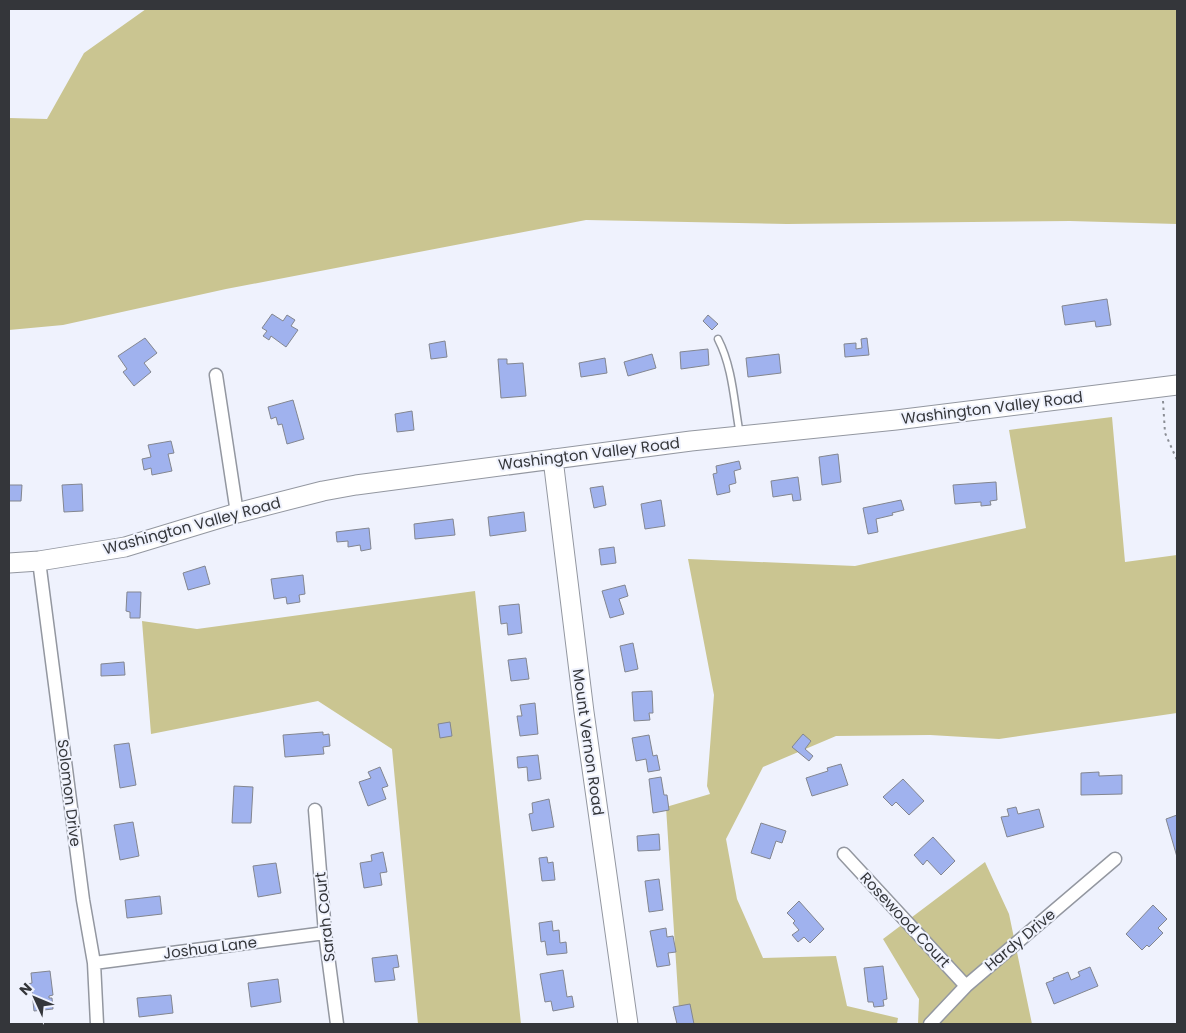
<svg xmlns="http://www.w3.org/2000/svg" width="1186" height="1033" viewBox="0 0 1186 1033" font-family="Poppins,sans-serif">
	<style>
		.green { fill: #cac591 }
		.building { fill: #a0b2ee; stroke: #83868f }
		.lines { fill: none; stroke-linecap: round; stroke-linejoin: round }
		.lane-casing { stroke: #9397a0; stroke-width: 9 }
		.street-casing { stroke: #9397a0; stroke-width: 15 }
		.secondary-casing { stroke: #9397a0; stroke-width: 21 }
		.path { stroke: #8a8d94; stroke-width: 2; stroke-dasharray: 2.5 4; stroke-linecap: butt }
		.lane { stroke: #fff; stroke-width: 6 }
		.street { stroke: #fff; stroke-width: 12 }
		.secondary { stroke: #fff; stroke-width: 19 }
		.labels { text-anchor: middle; stroke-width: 4; stroke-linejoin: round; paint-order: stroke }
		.street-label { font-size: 15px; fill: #34363a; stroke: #eff2fd }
	</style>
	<rect width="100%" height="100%" fill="#eff2fd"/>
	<path class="green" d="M146,9H1177V224L1070,221L787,224L586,220L226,289L63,325L9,330V118L47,119L84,53Z
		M1112,417L1125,562L1177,555V713L999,739L930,735L836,736L763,767L726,839L737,899L763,958L836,956L847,1006L898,1018L897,1024H680L666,807L710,794L707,786L714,695L688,559L855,566L1026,528L1009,430Z
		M475,591L521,1024H418L392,749L318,701L151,734L142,621L197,629Z
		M985,862L1009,914L1032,1024H918L919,999L883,939Z"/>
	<path class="building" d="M1107,299L1111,325L1096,327L1095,321L1065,325L1062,306Z
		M272,314L283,321L287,315L295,320L291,326L298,330L286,347L271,336L269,340L263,336L267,331L262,328Z
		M708,315L718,324L712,330L703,321Z
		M145,338L157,353L144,363L151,372L134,386L123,372L127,369L118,356Z
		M867,338L869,355L845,357L844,344L856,343V349L862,348L861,339Z
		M445,341L447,357L431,359L429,344Z
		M708,349L709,365L681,369L680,352Z
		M652,354L656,368L628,376L624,362Z
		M779,354L781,373L748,377L746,358Z
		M605,358L607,373L581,377L579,363Z
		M498,359H507V364L523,363L526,396L501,398Z
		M293,400L304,439L287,444L282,424L278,425L276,417L271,419L268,407Z
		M412,411L414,430L397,432L395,414Z
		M171,441L174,453L168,454L172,471L152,475L151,468L144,470L142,459L151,457L148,445Z
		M838,454L841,482L822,485L819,457Z
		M739,461L741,469L734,471L736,483L729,485L730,492L717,495L713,474L717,473L716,466Z
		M798,477L801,500L793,501L792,494L773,497L771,481Z
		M996,482L997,500L990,501L991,505L981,506V502L955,504L953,485Z
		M82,484L83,511L64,512L62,485Z
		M9,485H22L21,501H9Z
		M603,486L606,505L594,508L590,488Z
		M661,500L665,526L645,529L641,504Z
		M901,500L904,510L892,513L893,515L876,519L878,532L868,534L863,508Z
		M524,512L526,531L490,536L488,517Z
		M453,519L455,535L415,539L414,524Z
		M369,528L371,549L361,551L360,545L348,547V541L337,542L336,532Z
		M614,547L616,563L601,565L599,549Z
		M205,566L210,584L188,590L183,573Z
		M303,575L305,594L299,595L300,602L287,604L286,597L274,599L271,579Z
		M625,585L628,596L619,599L624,614L610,618L602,591Z
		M127,592H141L140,618H130V612L126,611Z
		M519,604L522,633L508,635L507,623L501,624L499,606Z
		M633,643L638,669L625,672L620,646Z
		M526,658L529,679L511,681L508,660Z
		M124,662L125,675L101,676V664Z
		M652,691L653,713H649L650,720L634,721L632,692Z
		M535,703L538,734L520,736L517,716H522L520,705Z
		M450,722L452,736L440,738L438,724Z
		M323,732V735L329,734L330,746L323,747L324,754L285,757L283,735Z
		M803,734L811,741L805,749L813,756L809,761L792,747Z
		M649,735L653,756L657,755L660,770L648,772L646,759L636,761L632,738Z
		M129,743L136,785L120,788L114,745Z
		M538,755L541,779L528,781L527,767L518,768L517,757Z
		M841,764L848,785L812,796L806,778L828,771L827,768Z
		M380,767L388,786L382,788L386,799L368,806L359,782L371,778L368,772Z
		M1099,772V776L1122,775V794L1081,795V773Z
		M661,777L664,795H667L669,810L653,813L649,779Z
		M903,779L924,801L909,815L896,802L892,806L883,797Z
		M234,786L253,787L251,823H232Z
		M549,799L554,827L532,831L529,814L533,813L532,803Z
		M1016,807L1018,814L1039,809L1044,827L1007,837L1001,817L1009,816L1007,809Z
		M1177,815V857L1166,819Z
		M133,822L139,856L120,860L114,825Z
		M761,823L786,831L782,843L776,841L770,859L751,853Z
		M659,834L660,850L638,851L637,836Z
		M933,837L955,861L941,875L927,860L923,865L914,855Z
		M383,852L387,872L380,873L382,885L364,888L360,863L372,861L371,855Z
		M547,857L548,863L553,862L555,880L542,881L539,858Z
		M276,863L281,893L258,897L253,866Z
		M659,879L663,910L649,912L645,881Z
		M160,896L162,914L127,918L125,900Z
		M799,901L824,929L810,943L804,937L798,942L792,935L799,930L793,923L795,921L787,913Z
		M1153,905L1167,919L1158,928L1163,933L1149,947L1147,945L1142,950L1126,934Z
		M552,921L553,931L559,930L560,943L566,942L567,953L547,955L545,941L541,942L539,923Z
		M666,928L667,937L673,936L676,952L668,953L670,965L657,967L650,931Z
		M397,955L399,967L393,968L395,980L375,982L372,958Z
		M883,966L887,999L883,1000L884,1006L874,1007L873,1002H868L864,968Z
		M1090,967L1098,986L1054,1004L1046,983L1054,980L1053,978L1068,972L1071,980L1080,976L1078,972Z
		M563,970L567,997L572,996L574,1007L553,1011L551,1001L545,1002L540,974Z
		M50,971L53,995L49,996V998H52L53,1009L34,1011L32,992H28V984L32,983L31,973Z
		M278,979L281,1002L251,1007L248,983Z
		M171,995L173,1013L139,1017L137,998Z
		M690,1004L694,1024H677L673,1007Z"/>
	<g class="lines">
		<g class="lane-casing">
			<path id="lane" d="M718,339C733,368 734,403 740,435"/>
		</g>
		<g class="street-casing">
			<path id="street" d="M216,375L237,513
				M39,561L83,900L94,963L97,1024
				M315,810L325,933L337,1024
				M844,854L966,986
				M94,963L325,933
				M930,1024L966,986L1115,859"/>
		</g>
		<g class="secondary-casing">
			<path id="secondary" d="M553,459L584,712L628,1024
				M9,563L39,561L125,547L237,513L323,491L356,485L691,441L896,420L1177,385"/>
		</g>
		<path class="path" d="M1163,401L1165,433L1177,460"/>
		<use href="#lane" class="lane"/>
		<use href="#street" class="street"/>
		<use href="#secondary" class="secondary"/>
	</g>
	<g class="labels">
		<g class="street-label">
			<text transform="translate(992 408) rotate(-7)" y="5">Washington Valley Road</text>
			<text transform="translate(589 454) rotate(-7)" y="5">Washington Valley Road</text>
			<text transform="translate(192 526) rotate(-15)" y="5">Washington Valley Road</text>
			<text transform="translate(588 742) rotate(82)" y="5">Mount Vernon Road</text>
			<text transform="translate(69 793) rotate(83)" y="5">Solomon Drive</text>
			<text transform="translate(325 917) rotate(-96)" y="5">Sarah Court</text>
			<text transform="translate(905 920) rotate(47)" y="5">Rosewood Court</text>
			<text transform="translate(1020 940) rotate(-40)" y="5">Hardy Drive</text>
			<text transform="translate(210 948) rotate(-7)" y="5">Joshua Lane</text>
		</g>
	</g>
	<rect width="1186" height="1033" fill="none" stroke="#34363a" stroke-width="20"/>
	<g transform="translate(35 998) rotate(314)" stroke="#eff2fd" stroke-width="4" paint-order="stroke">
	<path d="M0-4L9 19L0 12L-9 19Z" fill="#34363a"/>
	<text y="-8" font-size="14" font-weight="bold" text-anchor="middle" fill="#34363a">N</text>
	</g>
</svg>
